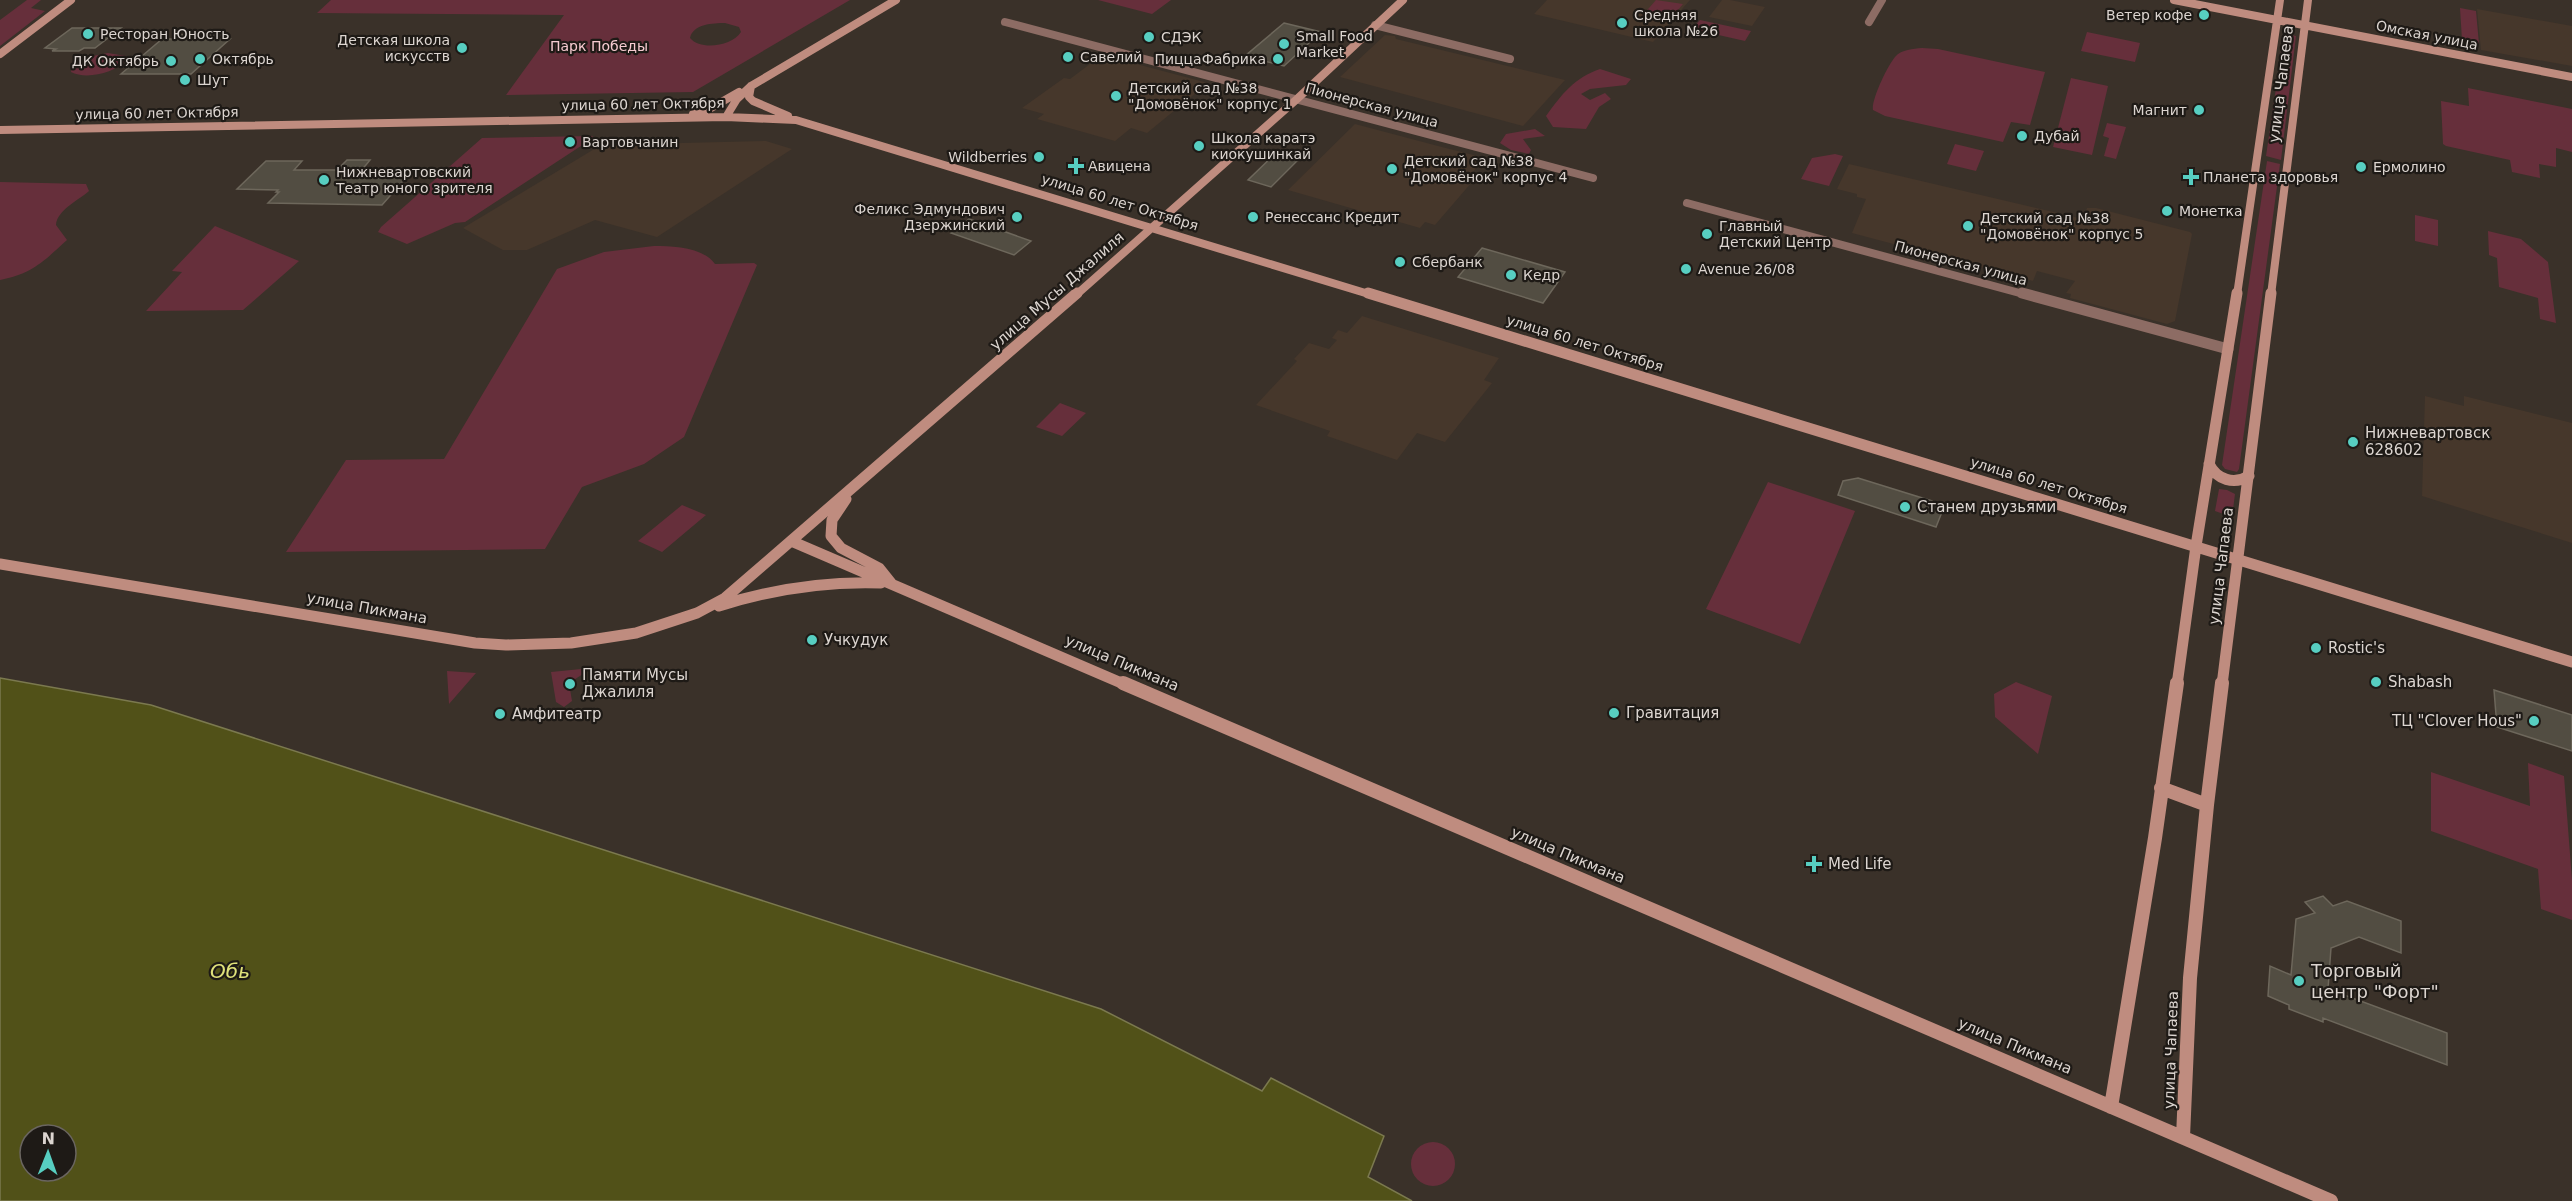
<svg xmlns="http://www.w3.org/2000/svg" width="2572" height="1201" viewBox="0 0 2572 1201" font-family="'DejaVu Sans',sans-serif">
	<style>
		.built { fill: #46372b }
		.green { fill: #662f3b; fill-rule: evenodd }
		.water { fill: #515118; stroke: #7b794f; stroke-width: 1.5; fill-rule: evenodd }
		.building { fill: #524d42; stroke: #6d675b; stroke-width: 1.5 }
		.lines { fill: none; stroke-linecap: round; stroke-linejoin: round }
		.street-far1 { stroke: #8d6c64; stroke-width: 8 }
		.street { stroke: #8d6c64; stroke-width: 11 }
		.secondary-far2 { stroke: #bf8c7f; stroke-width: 8 }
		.secondary-far1 { stroke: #bf8c7f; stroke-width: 11 }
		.secondary { stroke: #bf8c7f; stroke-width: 14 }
		.poi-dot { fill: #57cec1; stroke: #1e1a16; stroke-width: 2 }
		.labels { text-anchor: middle; stroke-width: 4.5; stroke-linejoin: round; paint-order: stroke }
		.far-poi-label { font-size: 14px; fill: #dcd5d0; stroke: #1e1a16; text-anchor: start }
		.far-street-label { font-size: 14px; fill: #dcd5d0; stroke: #1e1a16 }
		.far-park-label { font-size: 14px; fill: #f6cad0; stroke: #1e1a16 }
		.street-label { font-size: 15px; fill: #dcd5d0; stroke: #1e1a16 }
		.poi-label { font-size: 15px; fill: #dcd5d0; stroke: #1e1a16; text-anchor: start }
		.near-poi-label { font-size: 18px; fill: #dcd5d0; stroke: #1e1a16; text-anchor: start }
		.near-water-label { font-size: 20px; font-style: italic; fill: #dfe17a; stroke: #1e1a16 }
	</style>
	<rect width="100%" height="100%" fill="#3a3129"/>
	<path class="built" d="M1547,0H1690L1653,42L1534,14Z
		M1722,0H1730L1765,7L1752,26L1709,17Z
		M2477,9L2572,26V66L2481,50Z
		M1385,35L1395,36L1396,39L1565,80L1523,126L1340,77Z
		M1102,55L1110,57L1208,83L1147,133L1131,128L1115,141L1037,119L1044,114L1022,108L1064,78L1070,79Z
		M1355,124L1438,146L1485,158L1466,180L1472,182L1435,225L1425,222L1420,228L1288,190Z
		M766,141L792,149L657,237L595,220L527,250H503L463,228L601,145Z
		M1849,164L2083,219L2087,208H2096L2190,232L2192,234L2175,321L2167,324L2070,298L2071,294L2066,293L2075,281L2037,271L2033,281L1852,233L1866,199L1857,197V194L1837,189Z
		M1362,316L1499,358L1484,380L1492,383L1445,442L1417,433L1397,460L1327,436L1330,431L1256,405L1297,361L1294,359L1309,343L1329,349L1337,340L1332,338L1338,330L1347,333Z
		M2425,396L2464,406V396L2572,423V543L2422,496Z"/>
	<path class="green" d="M27,0H41L31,8L45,11L0,46V20Z
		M331,0H850L693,92L506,95L564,15L317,13ZM725,23L739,27L741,32C732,46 701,51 690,38C693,24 713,23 725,23Z
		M1098,0H1171L1152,14Z
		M1656,0L1683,4L1668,22L1642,16Z
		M2460,8L2476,11L2479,44L2462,40Z
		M1700,20L1751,31L1745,41L1692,29Z
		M2087,32L2140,43L2135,62L2081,51Z
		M2284,34L2296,36L2281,160L2266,156Z
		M1922,48L1938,49L2045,72L2030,125L2011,122L2003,142L1885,116L1873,110C1871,100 1888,65 1895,57C1902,49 1913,49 1922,48Z
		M108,53L126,56V60C115,73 86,80 71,72L72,66L88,57Z
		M1600,69L1631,79L1626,85L1590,89L1581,94L1590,100L1605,93L1611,99L1599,107L1586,129L1553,127L1546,116C1562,94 1574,78 1600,69Z
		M2071,78L2108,86L2092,155L2053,147Z
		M2468,88L2572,109V152L2556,148V167L2539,164L2540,178L2512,172L2510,160L2446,146L2443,144L2441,101L2469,106Z
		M2107,123L2126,127L2116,159L2104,156L2109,138L2103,136Z
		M1535,129L1545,136L1523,139L1531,150L1529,154L1511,150L1500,143L1506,134Z
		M593,136L587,142L465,222L455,223L407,244L378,232L381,227L482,138Z
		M1955,144L1984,151L1976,171L1947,164Z
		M1835,154L1843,156L1829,186L1801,179L1812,158Z
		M2267,161L2280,164L2239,469L2237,472L2225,469L2222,465Z
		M0,182L86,184L89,191C79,200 57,210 56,225L67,240C44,261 32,274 0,280Z
		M2415,215L2438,220V246L2415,241Z
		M215,226L299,261L243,310L146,311L182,272L172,271Z
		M2488,231L2521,239L2548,262L2556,323L2540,319L2538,298L2499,287L2497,258L2489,255Z
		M654,246C673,246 703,247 715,264L754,263L757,265L684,437L644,464L582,487L545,549L286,552L346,460L444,459L557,269L604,252Z
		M1060,403L1086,413L1062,436L1036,427Z
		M1768,482L1855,511L1800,644L1706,609Z
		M2219,489L2227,490L2235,494L2232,517L2215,511Z
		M682,505L706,515L662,552L638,541Z
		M581,669L583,674L569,683L572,701L564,707L556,702L551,672Z
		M447,671L476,673L449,704Z
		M2016,682L2052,696L2038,754L1995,717L1994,694Z
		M2528,763L2564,776L2572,880V920L2541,909L2538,869L2431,831V772L2530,806Z
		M1411 1164a22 22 0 1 1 44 0a22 22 0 1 1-44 0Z"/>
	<path class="water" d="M0,678L151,705L1101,1009L1262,1091L1271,1078L1384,1136L1368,1177L1412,1201H0ZM30,1135H66V1171H30Z"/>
	<path class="building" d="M1284,23L1321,32L1284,66L1245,56Z
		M72,28H121L95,48H84L79,51H52L56,49L45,48Z
		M179,35H220L216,39H230L191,74H121L162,39H174Z
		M1278,151L1301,157L1271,187L1248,180Z
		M347,160H370L361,171L411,172L382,205L268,203L279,192H276L278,190L237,189L266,161H302L294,170H337Z
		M969,219L1031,241L1014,255L951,233Z
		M1482,248L1565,272L1543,303L1458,277Z
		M1858,478L1932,501L1942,512L1936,527L1838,495L1843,481Z
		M2494,690L2572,715V751L2497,727Z
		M2323,896L2333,906L2347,901L2401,921V953L2359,937L2331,948L2328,989L2447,1033V1065L2323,1018V1022L2289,1009V1005L2268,996L2270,966L2291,975L2296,919L2315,913L2305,902Z"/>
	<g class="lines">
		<path class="street-far1" d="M1005,22L1593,178
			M1869,22L1882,0
			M1375,25L1510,59
			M1687,203L2027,295"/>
		<path class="street" d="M2022,293L2228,349"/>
		<path class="secondary-far2" d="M2174,0L2572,77
			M0,54L71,0
			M751,86L749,97L753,101L788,116
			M693,114L711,108L739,92
			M726,117L737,99L751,86L896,0
			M0,130L726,117L796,120L1372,295
			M1076,295L1297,99L1403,0
			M2237,295L2280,0
			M2271,295L2308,0"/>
		<path class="secondary-far1" d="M1368,293L2572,662
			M2209,464C2217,480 2234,485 2249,476
			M846,499L832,520L831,536L841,548L879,568L891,583
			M791,541L1126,685
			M0,564L475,643L506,645L571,643L636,633L697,613L725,598L1077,293
			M719,606C773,589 824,581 881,583
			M2177,685L2196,546L2237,293
			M2222,685L2271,293"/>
		<path class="secondary" d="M1123,683L2331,1201
			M2161,788L2207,805
			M2111,1107L2155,838L2177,683
			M2183,1137L2190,978L2207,805L2222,683"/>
	</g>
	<g class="poi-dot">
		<circle cx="2204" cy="15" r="6"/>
		<circle cx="1622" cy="23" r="6"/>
		<circle cx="88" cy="34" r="6"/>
		<circle cx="1149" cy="37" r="6"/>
		<circle cx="1284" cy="44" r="6"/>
		<circle cx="462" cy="48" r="6"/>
		<circle cx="1068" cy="57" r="6"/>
		<circle cx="200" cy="59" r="6"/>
		<circle cx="1278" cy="59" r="6"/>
		<circle cx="171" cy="61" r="6"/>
		<circle cx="185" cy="80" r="6"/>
		<circle cx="1116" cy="96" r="6"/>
		<circle cx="2199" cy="110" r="6"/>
		<circle cx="2022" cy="136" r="6"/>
		<circle cx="570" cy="142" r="6"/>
		<circle cx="1199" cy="146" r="6"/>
		<circle cx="1039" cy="157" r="6"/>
		<path d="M1073 157h6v6h6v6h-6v6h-6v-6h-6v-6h6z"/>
		<circle cx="2361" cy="167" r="6"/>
		<circle cx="1392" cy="169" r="6"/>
		<path d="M2188 168h6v6h6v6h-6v6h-6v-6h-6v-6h6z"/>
		<circle cx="324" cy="180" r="6"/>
		<circle cx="2167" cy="211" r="6"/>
		<circle cx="1017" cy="217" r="6"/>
		<circle cx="1253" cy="217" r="6"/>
		<circle cx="1968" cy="226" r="6"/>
		<circle cx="1707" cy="234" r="6"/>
		<circle cx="1400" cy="262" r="6"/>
		<circle cx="1686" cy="269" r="6"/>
		<circle cx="1511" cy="275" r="6"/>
		<circle cx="2353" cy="442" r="6"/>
		<circle cx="1905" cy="507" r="6"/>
		<circle cx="812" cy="640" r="6"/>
		<circle cx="2316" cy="648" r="6"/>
		<circle cx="2376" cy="682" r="6"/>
		<circle cx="570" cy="684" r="6"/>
		<circle cx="1614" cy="713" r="6"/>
		<circle cx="500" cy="714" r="6"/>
		<circle cx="2534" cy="721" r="6"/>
		<path d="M1811 855h6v6h6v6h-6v6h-6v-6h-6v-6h6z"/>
		<circle cx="2299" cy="981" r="6"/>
	</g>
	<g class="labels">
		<g class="far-poi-label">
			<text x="1634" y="20">Средняя<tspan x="1634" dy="16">школа №26</tspan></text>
			<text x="2192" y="20" text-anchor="end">Ветер кофе</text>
			<text x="100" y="39">Ресторан Юность</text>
			<text x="1296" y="41">Small Food<tspan x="1296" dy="16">Market</tspan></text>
			<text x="1161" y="42">СДЭК</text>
			<text x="450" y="45" text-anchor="end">Детская школа<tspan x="450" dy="16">искусств</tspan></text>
			<text x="1080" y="62">Савелий</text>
			<text x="212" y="64">Октябрь</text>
			<text x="1266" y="64" text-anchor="end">ПиццаФабрика</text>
			<text x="159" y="66" text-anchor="end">ДК Октябрь</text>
			<text x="197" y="85">Шут</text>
			<text x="1128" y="93">Детский сад №38<tspan x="1128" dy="16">"Домовёнок" корпус 1</tspan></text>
			<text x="2187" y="115" text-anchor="end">Магнит</text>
			<text x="2034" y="141">Дубай</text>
			<text x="1211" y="143">Школа каратэ<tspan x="1211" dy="16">киокушинкай</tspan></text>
			<text x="582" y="147">Вартовчанин</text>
			<text x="1027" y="162" text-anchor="end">Wildberries</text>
			<text x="1404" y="166">Детский сад №38<tspan x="1404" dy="16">"Домовёнок" корпус 4</tspan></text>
			<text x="1088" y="171">Авицена</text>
			<text x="2373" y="172">Ермолино</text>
			<text x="336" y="177">Нижневартовский<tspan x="336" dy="16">Театр юного зрителя</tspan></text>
			<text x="2203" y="182">Планета здоровья</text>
			<text x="1005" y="214" text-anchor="end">Феликс Эдмундович<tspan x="1005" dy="16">Дзержинский</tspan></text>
			<text x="2179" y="216">Монетка</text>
			<text x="1265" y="222">Ренессанс Кредит</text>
			<text x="1980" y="223">Детский сад №38<tspan x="1980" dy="16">"Домовёнок" корпус 5</tspan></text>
			<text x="1719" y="231">Главный<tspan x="1719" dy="16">Детский Центр</tspan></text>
			<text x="1412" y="267">Сбербанк</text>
			<text x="1698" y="274">Avenue 26/08</text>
			<text x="1523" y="280">Кедр</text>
		</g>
		<g class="far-street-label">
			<text transform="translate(2427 35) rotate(11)" y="5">Омская улица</text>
			<text transform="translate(643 104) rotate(-1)" y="5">улица 60 лет Октября</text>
			<text transform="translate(1372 105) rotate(15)" y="5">Пионерская улица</text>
			<text transform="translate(157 113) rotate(-1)" y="5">улица 60 лет Октября</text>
			<text transform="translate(1120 202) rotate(17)" y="5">улица 60 лет Октября</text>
			<text transform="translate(1961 263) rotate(15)" y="5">Пионерская улица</text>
			<text transform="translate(1585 343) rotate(17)" y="5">улица 60 лет Октября</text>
			<text transform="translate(2049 485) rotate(17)" y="5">улица 60 лет Октября</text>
		</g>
		<g class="far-park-label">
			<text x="599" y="51">Парк Победы</text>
		</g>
		<g class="street-label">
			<text transform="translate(2281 84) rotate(-83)" y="5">улица Чапаева</text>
			<text transform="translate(1057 291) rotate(-41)" y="5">улица Мусы Джалиля</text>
			<text transform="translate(2221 566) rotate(-83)" y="5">улица Чапаева</text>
			<text transform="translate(367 608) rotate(10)" y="5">улица Пикмана</text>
			<text transform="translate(1122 663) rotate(23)" y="5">улица Пикмана</text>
			<text transform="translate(1568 855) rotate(23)" y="5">улица Пикмана</text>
			<text transform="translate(2015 1046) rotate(23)" y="5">улица Пикмана</text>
			<text transform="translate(2171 1050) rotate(-88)" y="5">улица Чапаева</text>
		</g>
		<g class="poi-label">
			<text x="2365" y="438">Нижневартовск<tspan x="2365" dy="17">628602</tspan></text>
			<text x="1917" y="512">Станем друзьями</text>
			<text x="824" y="645">Учкудук</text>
			<text x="2328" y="653">Rostic's</text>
			<text x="582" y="680">Памяти Мусы<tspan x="582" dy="17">Джалиля</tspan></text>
			<text x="2388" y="687">Shabash</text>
			<text x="1626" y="718">Гравитация</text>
			<text x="512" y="719">Амфитеатр</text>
			<text x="2522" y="726" text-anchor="end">ТЦ "Clover Hous"</text>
			<text x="1828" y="869">Med Life</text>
		</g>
		<g class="near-poi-label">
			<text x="2311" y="977">Торговый<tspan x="2311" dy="21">центр "Форт"</tspan></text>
		</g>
		<g class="near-water-label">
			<text x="230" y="978">Обь</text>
		</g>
	</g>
	<g transform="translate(48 1153) rotate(1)"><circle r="28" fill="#1e1a16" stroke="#6a6560" stroke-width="1.5"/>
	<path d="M0-4.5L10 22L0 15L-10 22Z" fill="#57cec1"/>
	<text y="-9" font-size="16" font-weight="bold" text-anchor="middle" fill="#dcd5d0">N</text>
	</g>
</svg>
